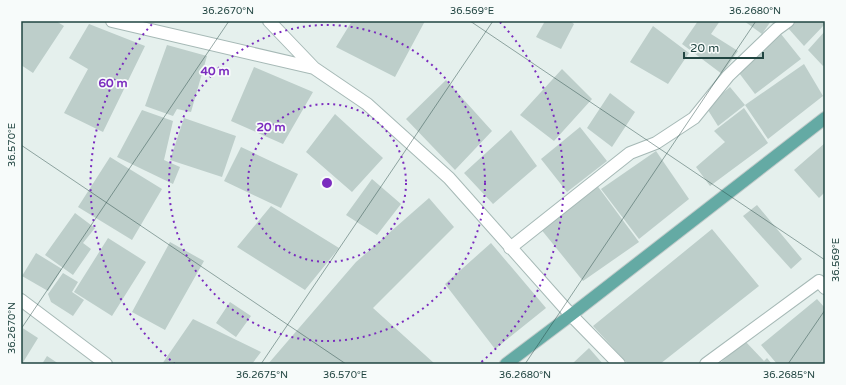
<svg xmlns="http://www.w3.org/2000/svg" width="846" height="385" viewBox="0 0 846 385" font-family="'Varela Round',sans-serif">
	<style>
		.building { fill: #bdceca }
		.lines { fill: none; stroke-linecap: round; stroke-linejoin: round }
		.minor-casing { stroke: #a6b9b6; stroke-width: 14 }
		.major-casing { stroke: #c1cbca; stroke-width: 14 }
		.minor { stroke: #fff; stroke-width: 12 }
		.major { stroke: #64aaa4; stroke-width: 12 }
		.ticks { fill: none; stroke: #214541; stroke-width: 1; stroke-opacity: 0.45 }
		.ring { fill: none; stroke: #7b2cbf; stroke-width: 2; stroke-dasharray: 2 4 }
		.centre { fill: #7b2cbf; stroke: #f7fbfa; stroke-width: 2 }
		.ring-label { font-size: 12px; text-anchor: middle; font-weight: bold; fill: #7b2cbf; stroke: #f7fbfa; stroke-width: 3.5; stroke-linejoin: round; paint-order: stroke }
		.neatline { fill: none; stroke: #214541; stroke-width: 1.5 }
		.ticks-label { font-size: 10px; text-anchor: middle; fill: #214541 }
	</style>
	<rect width="100%" height="100%" fill="#e5f0ed"/>
	<path class="building" d="M23,21H56L64,26L33,73L21,65V24Z
		M352,21H425L395,77L336,47Z
		M545,21H570L574,24L561,49L536,37Z
		M698,21H720L711,34L738,51L722,74L682,44Z
		M744,21H771L762,34Z
		M795,21H822L825,24L804,46L788,28Z
		M89,24L145,46L103,132L64,113L88,69L69,58Z
		M653,26L689,53L668,84L630,62Z
		M825,31V64L823,66L808,50Z
		M781,34L801,59L755,94L736,69Z
		M167,45L207,56L191,112L177,109L173,116L145,106Z
		M804,64L823,96L768,139L745,105Z
		M254,67L313,92L283,144L231,121Z
		M562,69L592,99L554,141L520,115Z
		M446,80L492,131L455,170L406,119Z
		M730,87L745,105L718,126L706,107Z
		M610,93L635,112L612,147L587,128Z
		M744,108L768,143L710,186L696,167L725,142L714,131Z
		M142,110L173,121L164,160L180,167L173,184L117,157Z
		M335,114L383,158L352,192L306,152Z
		M184,118L236,136L222,177L170,160Z
		M580,127L607,161L567,192L541,159Z
		M511,130L537,166L493,204L464,173Z
		M825,143V192L819,198L794,170Z
		M241,147L298,174L281,208L224,181Z
		M656,151L689,199L639,239L601,189Z
		M110,157L162,189L132,240L78,207Z
		M372,179L401,204L377,235L346,215Z
		M596,184L639,242L583,281L540,228Z
		M429,198L454,227L373,308L435,364H268L356,262Z
		M757,205L802,259L791,269L743,216Z
		M271,206L339,248L305,290L237,247Z
		M75,213L95,228L83,243L91,249L73,275L45,255Z
		M712,229L759,286L660,364H628L593,326Z
		M108,238L146,262L112,316L74,292Z
		M170,242L204,261L165,330L132,312Z
		M491,243L546,308L495,349L445,284Z
		M36,253L62,269L48,291L22,276Z
		M63,273L78,282L72,292L84,300L73,316L51,302L48,294Z
		M817,299L825,308V364H777L761,345Z
		M230,302L251,316L236,337L216,323Z
		M193,319L261,352L252,364H162Z
		M21,327L38,338L22,364H21Z
		M745,341L764,361L767,358L772,364H719Z
		M589,348L603,364H572Z
		M47,356L59,364H42Z"/>
	<g class="lines">
		<g class="minor-casing">
			<path id="minor" d="M112,21L314,68
				M269,21L314,68L367,104L449,178L571,315L619,364
				M510,248L630,153L656,143L694,118L728,76L777,29L788,21
				M21,300L106,364
				M706,364L819,281L825,288"/>
		</g>
		<g class="major-casing">
			<path id="major" d="M506,364L571,315L825,118"/>
		</g>
		<use href="#minor" class="minor"/>
		<use href="#major" class="major"/>
	</g>
	<path class="ticks" d="M470,21L825,260M21,145L346,364M21,329L229,21M261,364L493,21M525,364L756,21M788,364L825,310"/>
	<g class="ring">
		<circle cx="327" cy="183" r="79"/>
		<circle cx="327" cy="183" r="158"/>
		<path d="M175 364A236 236 0 0 1 154 22M500 22A236 236 0 0 1 479 364"/>
	</g>
	<circle cx="327" cy="183" r="6" class="centre"/>
	<g class="ring-label">
		<text x="215" y="75">40 m</text>
		<text x="113" y="87">60 m</text>
		<text x="271" y="131">20 m</text>
	</g>
	<rect width="846" height="385" fill="none" stroke="#f7fbfa" stroke-width="44"/>
	<path d="M684 52v6h79v-6" fill="none" stroke="#214541" stroke-width="2"/>
	<text x="690" y="52" font-size="12" fill="#214541" stroke="#f7fbfa" stroke-width="3" paint-order="stroke">20 m</text>
	<rect x="22" y="22" width="802" height="341" class="neatline"/>
	<g class="ticks-label">
		<text x="228" y="14">36.2670°N</text>
		<text x="472" y="14">36.569°E</text>
		<text x="755" y="14">36.2680°N</text>
		<text transform="translate(11 145) rotate(-90)" y="4">36.570°E</text>
		<text transform="translate(835 260) rotate(-90)" y="4">36.569°E</text>
		<text transform="translate(11 328) rotate(-90)" y="4">36.2670°N</text>
		<text x="262" y="378">36.2675°N</text>
		<text x="345" y="378">36.570°E</text>
		<text x="525" y="378">36.2680°N</text>
		<text x="789" y="378">36.2685°N</text>
	</g>
</svg>
